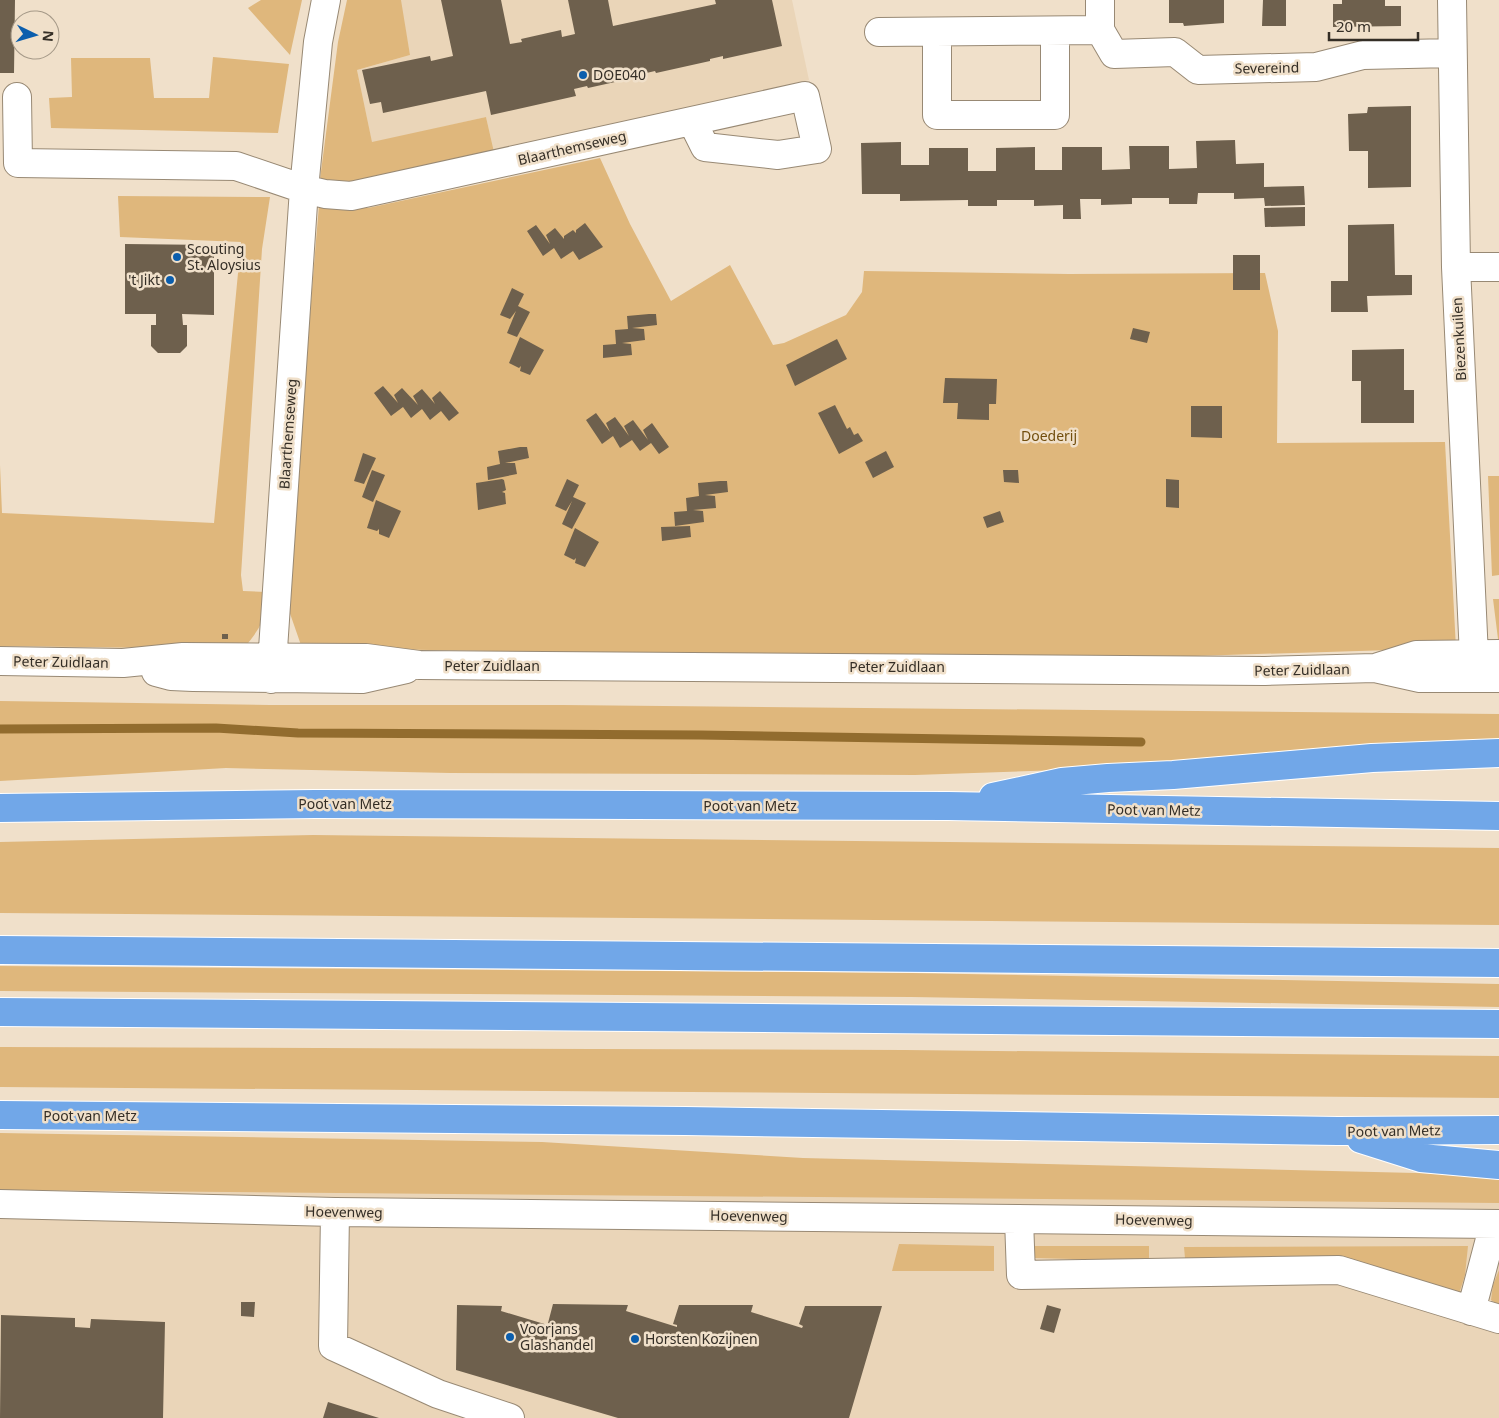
<svg xmlns="http://www.w3.org/2000/svg" width="1499" height="1418" viewBox="0 0 1499 1418" font-family="'Noto Sans',sans-serif">
	<style>
		.built { fill: #ead5b8 }
		.green { fill: #dfb77c }
		.lines { fill: none; stroke-linecap: round; stroke-linejoin: round }
		.stream { stroke: #926c2e; stroke-width: 9 }
		.building { fill: #6e604d }
		.minor-casing { stroke: #988974; stroke-width: 30 }
		.highway-casing { stroke: #fff; stroke-width: 30 }
		.minor { stroke: #fff; stroke-width: 28 }
		.highway { stroke: #71a7e8; stroke-width: 28 }
		.poi-dot { fill: #0b5ead; stroke: #f0e0ca; stroke-width: 2 }
		.labels { text-anchor: middle; stroke-width: 5; stroke-linejoin: round; paint-order: stroke }
		.street-label { font-size: 14px; fill: #342e26; stroke: #f0e0ca }
		.poi-label { font-size: 14px; fill: #342e26; stroke: #f0e0ca; text-anchor: start }
		.park-label { font-size: 14px; fill: #724e0e; stroke: #f0e0ca }
	</style>
	<rect width="100%" height="100%" fill="#f0e0ca"/>
	<path class="built" d="M400,0H792L809,80L494,152L486,117L372,143L357,70L410,55Z
		M0,1180L1499,1190V1418H0Z"/>
	<path class="green" d="M261,0H302L290,55L248,8Z
		M347,0H401L410,55L357,70L372,142L486,117L494,152L333,188L320,179L338,42Z
		M213,57L289,64L278,133L51,128L49,98L72,97L71,58H150L154,98H209Z
		M600,158L630,224L671,301L730,265L773,345L784,343L846,315L862,292L864,271L1069,274L1265,273L1278,331L1277,443L1445,442L1456,648L1194,656L739,655L302,648L286,602L319,205L368,208Z
		M118,196L270,197L262,249L241,575L243,591L266,592C264,622 263,625 243,649L0,646V465L2,513L214,523L241,242L120,237Z
		M1488,476H1499V575L1492,576Z
		M1493,599H1499V647Z
		M0,701L270,705H563L1499,714V746L1151,767L915,775L450,773L226,768L0,781Z
		M313,835L1499,848V925L0,913V842Z
		M0,966L912,973L1499,984V1007L911,997L0,991Z
		M0,1047L905,1050L1499,1056V1098L0,1087Z
		M0,1133L542,1142L803,1158L1499,1175V1203L0,1190Z
		M899,1244L994,1246V1271H892Z
		M1035,1246H1149V1261L1035,1258Z
		M1468,1246L1465,1275L1459,1294L1353,1262L1185,1258L1184,1247Z
		M1499,1270V1305L1491,1300L1493,1285Z"/>
	<g class="lines">
		<path class="stream" d="M0,729L216,728L298,733L700,735L1141,742"/>
	</g>
	<path class="building" d="M0,0H15L14,73H0Z
		M441,0H501L510,44L522,42L521,39L561,30L562,37L575,34L568,0H608L613,26L716,4L715,0H772L782,46L723,59V56L710,59V61L656,73L655,71L642,74V76L588,88L587,86L574,89L576,96L491,115L486,91L383,113L381,102L370,104L362,70L430,56L431,61L453,56Z
		M1169,0H1224V23L1184,26L1183,23H1169Z
		M1263,0H1286V26H1262Z
		M1342,0H1385V6H1401V26L1333,27V4H1342Z
		M1411,106V187L1368,188V151H1349L1348,114L1367,113L1368,107Z
		M1235,140L1236,164L1264,163V187L1304,186L1305,205L1265,206L1264,198L1234,199V193H1198L1197,204H1169V198H1132V204L1101,205V199H1080L1081,219H1063V205L1034,206V200H997V206H968V200L900,201V194H862L861,143L901,142V165H929V148H968V171H996V148L1035,147V170H1062V147H1102V170L1130,169L1129,146H1169V169L1197,168L1196,141Z
		M1305,207V226L1265,227L1264,208Z
		M585,223L603,247L579,260L573,251L561,259L554,248L543,256L527,231L536,225L550,244L546,235L555,228L564,239V236L573,230L576,233V230Z
		M1394,224L1395,275H1412V295L1367,296L1368,312H1331V281H1348V225Z
		M125,244L214,245V315L182,314L183,325H187V346L180,353H158L151,346V325H156V314H125Z
		M1233,255H1260V290H1233Z
		M512,288L524,294L518,306L530,312L517,337L507,333L516,311L510,319L500,315Z
		M649,314H656L657,325L632,328L644,329L645,340L622,343L631,344L632,355L603,358V345L616,344L615,330L628,329L627,316Z
		M1133,328L1150,332L1147,343L1130,339Z
		M520,337L544,350L530,375L520,371L521,366L519,368L509,363Z
		M837,339L847,359L795,386L786,365Z
		M1404,349V390H1414V423H1361V381H1352V350Z
		M945,378L997,379L996,404H989V420L957,419L958,403H943Z
		M383,386L398,403L394,395L402,388L418,405L413,396L422,389L435,404L432,398L440,391L459,413L449,421L441,411L430,420L422,409L411,418L403,407L391,416L374,393Z
		M835,405L847,429L850,427L854,435L858,433L863,441L839,454L818,413Z
		M1191,406H1222V438L1191,437Z
		M596,413L610,432L606,423L615,417L629,436L624,426L633,420L648,440L643,430L652,423L669,447L659,454L651,443L640,451L632,440L620,448L613,436L602,444L586,420Z
		M520,447H527L529,458L505,463H515L517,474L488,480L487,467L500,464L498,451Z
		M886,451L894,467L873,478L865,462Z
		M363,453L376,458L364,484L354,481Z
		M372,470L385,475L373,502L362,497Z
		M1003,470H1018L1019,483L1004,482Z
		M502,479L504,480L506,490L502,492L505,493L506,504L478,510L476,483Z
		M567,479L579,485L573,497L586,503L572,529L562,524L572,501L566,511L555,506Z
		M1166,479L1179,480V508L1166,507Z
		M720,481H727L728,492L705,495L715,496L716,508L693,510L703,511L704,522L675,526L674,512L687,511L686,498L699,496L698,483Z
		M376,500L401,511L389,538L379,534V529L377,531L367,528Z
		M1000,511L1004,522L987,528L983,517Z
		M690,526L691,537L662,541L661,527Z
		M575,528L599,542L585,567L575,563L576,558L574,560L564,555Z
		M222,634H228V639H222Z
		M241,1302H255L254,1317L241,1316Z
		M553,1304L628,1305L626,1311L677,1327V1325L673,1324L679,1305H753L751,1312L802,1328L803,1326L799,1324L805,1306H882L849,1418H618L456,1370L457,1305L502,1306L501,1311L551,1326L552,1324L548,1323Z
		M1047,1305L1061,1309L1054,1333L1040,1329Z
		M1,1315L75,1318V1327L90,1328L91,1319L165,1322L163,1418H0Z
		M328,1402L379,1418H323Z"/>
	<g class="lines">
		<g class="minor-casing">
			<path id="minor" d="M1100,0V30L1114,54L1175,52L1198,70L1316,67L1363,55L1452,53
				M1452,0L1456,267L1475,678
				M879,32L1100,30
				M937,32V115H1055V31
				M17,97L18,163L236,166L304,189L325,194L351,196L805,96L817,149L778,155L705,147L692,121
				M1456,267H1499
				M0,661L123,663L183,657L366,658L419,665L1265,671L1375,668L1420,678H1499
				M1378,667L1416,655L1499,654
				M156,672L171,676L193,677L362,679L406,669
				M271,679L304,189L318,42L326,0
				M0,1204L335,1212L1499,1224
				M335,1212L333,1346L438,1394L510,1418
				M1019,1219L1021,1275L1339,1270L1499,1319
				M1471,1311L1494,1224"/>
		</g>
		<g class="highway-casing">
			<path id="highway" d="M993,797L1062,782L1108,778L1173,775L1372,758L1499,753
				M0,808L315,804L948,806L1499,816
				M0,950L1499,963
				M0,1012L1499,1024
				M0,1115L685,1121L1338,1131L1499,1130
				M1361,1139L1421,1158L1499,1165"/>
		</g>
		<use href="#minor" class="minor"/>
		<use href="#highway" class="highway"/>
	</g>
	<g class="poi-dot">
		<circle cx="583" cy="75" r="5"/>
		<circle cx="177" cy="257" r="5"/>
		<circle cx="170" cy="280" r="5"/>
		<circle cx="510" cy="1337" r="5"/>
		<circle cx="635" cy="1339" r="5"/>
	</g>
	<g class="labels">
		<g class="street-label">
			<text transform="translate(1267 68) rotate(-1)" y="5">Severeind</text>
			<text transform="translate(572 148) rotate(-13)" y="5">Blaarthemseweg</text>
			<text transform="translate(1459 339) rotate(-93)" y="5">Biezenkuilen</text>
			<text transform="translate(288 434) rotate(-86)" y="5">Blaarthemseweg</text>
			<text transform="translate(61 662) rotate(1)" y="5">Peter Zuidlaan</text>
			<text x="492" y="671">Peter Zuidlaan</text>
			<text x="897" y="672">Peter Zuidlaan</text>
			<text transform="translate(1302 670) rotate(-1)" y="5">Peter Zuidlaan</text>
			<text x="345" y="809">Poot van Metz</text>
			<text x="750" y="811">Poot van Metz</text>
			<text transform="translate(1154 810) rotate(1)" y="5">Poot van Metz</text>
			<text x="90" y="1121">Poot van Metz</text>
			<text transform="translate(1394 1131) rotate(-1)" y="5">Poot van Metz</text>
			<text transform="translate(344 1212) rotate(1)" y="5">Hoevenweg</text>
			<text transform="translate(749 1216) rotate(1)" y="5">Hoevenweg</text>
			<text transform="translate(1154 1220) rotate(1)" y="5">Hoevenweg</text>
		</g>
		<g class="poi-label">
			<text x="593" y="80">DOE040</text>
			<text x="187" y="254">Scouting<tspan x="187" dy="16">St. Aloysius</tspan></text>
			<text x="160" y="285" text-anchor="end">'t Jikt</text>
			<text x="520" y="1334">Voorjans<tspan x="520" dy="16">Glashandel</tspan></text>
			<text x="645" y="1344">Horsten Kozijnen</text>
		</g>
		<g class="park-label">
			<text x="1049" y="441">Doederij</text>
		</g>
	</g>
	<g transform="translate(35 35) rotate(95)"><circle r="24" fill="#f0e0ca" stroke="#a59988"/>
	<path d="M0-4L9 19L0 12L-9 19Z" fill="#0b5ead"/>
	<text y="-8" font-size="14" font-weight="bold" text-anchor="middle" fill="#342e26">N</text>
	</g>
	<path d="M1329 32v8h89v-8" fill="none" stroke="#342e26" stroke-width="2.5"/>
	<text x="1336" y="32" font-size="15" fill="#342e26" stroke="#f0e0ca" stroke-width="4" paint-order="stroke">20 m</text>
</svg>
